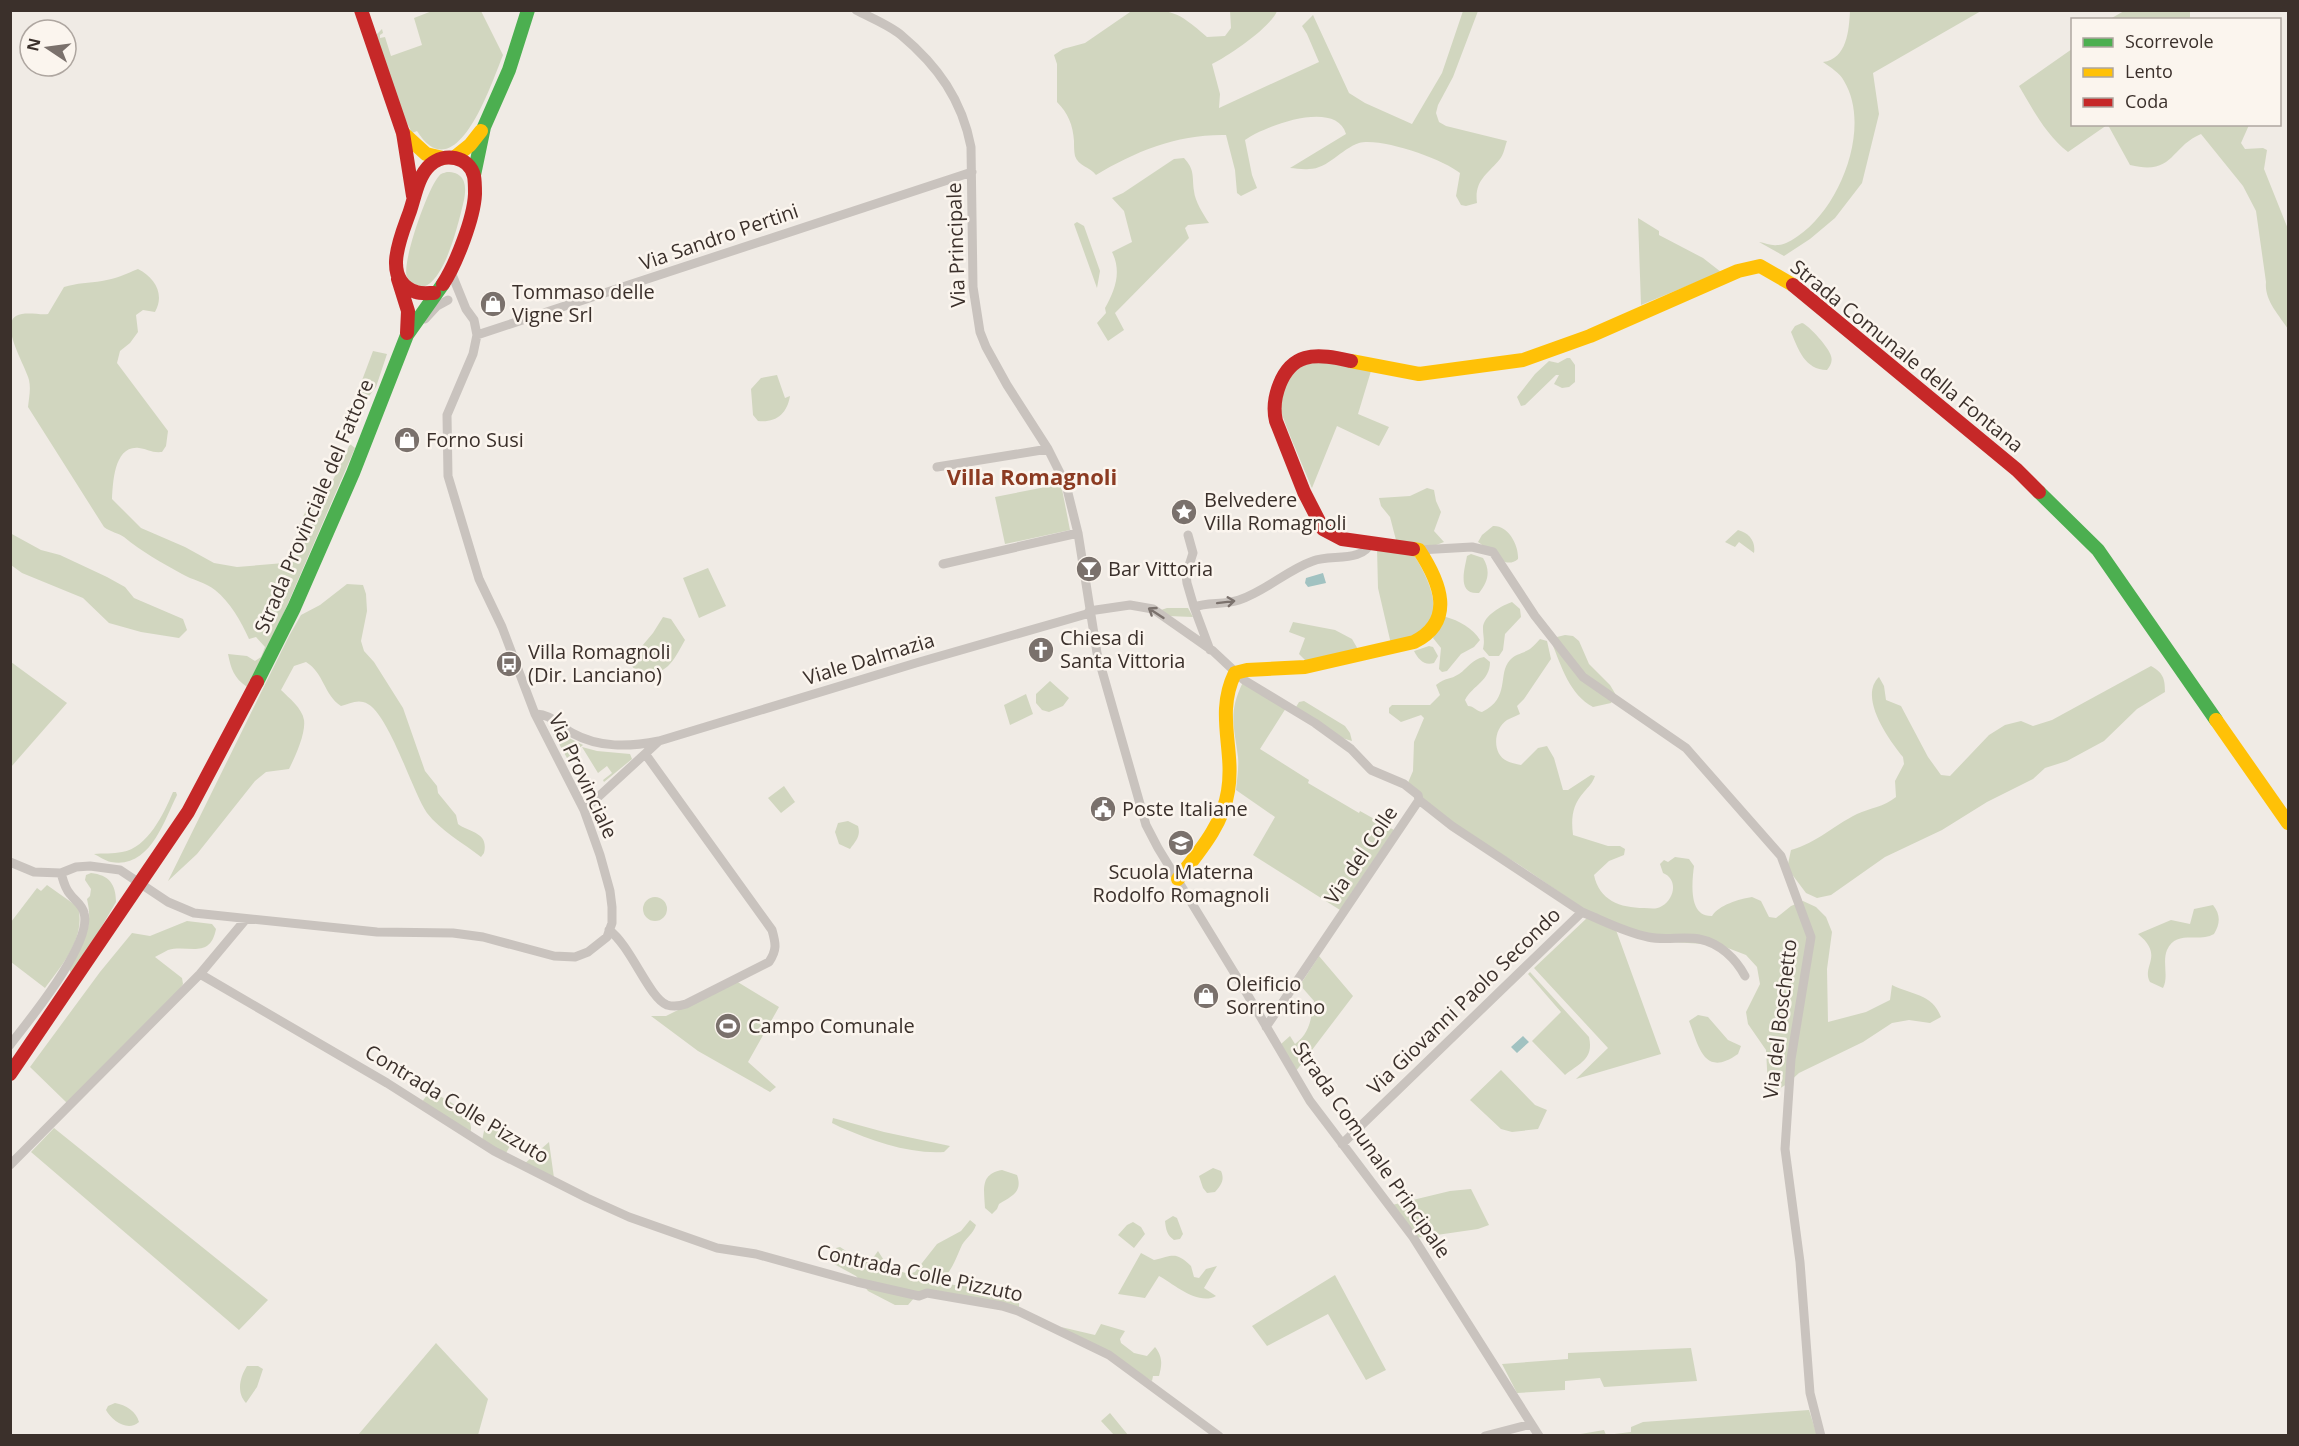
<svg xmlns="http://www.w3.org/2000/svg" width="2299" height="1446" viewBox="0 0 2299 1446" font-family="'Open Sans',sans-serif">
	<style>
		.green { fill: #d1d6bf }
		.water { fill: #a1c2c1 }
		.lines { fill: none; stroke-linecap: round; stroke-linejoin: round }
		.street { stroke: #c9c3be; stroke-width: 9 }
		.fast { stroke: #4caf50; stroke-width: 14 }
		.slow { stroke: #ffc107; stroke-width: 14 }
		.jam { stroke: #c62828; stroke-width: 14 }
		.oneway { stroke: #7b726d }
		.labels { text-anchor: middle; stroke-width: 5; stroke-linejoin: round; paint-order: stroke }
		.street-label { font-size: 20px; fill: #3b302b; stroke: #fbf5ee }
		.poi-label { font-size: 20px; fill: #3b302b; stroke: #fbf5ee; text-anchor: start }
		.quarter-label { font-size: 22px; font-weight: bold; fill: #8c3b22; stroke: #fbf5ee }
	</style>
	<rect width="100%" height="100%" fill="#f0ebe5"/>
	<path class="green" d="M1133,10C1173,10 1176,10 1207,37L1225,36L1231,28L1230,11H1277C1271,27 1229,56 1212,64L1220,94L1219,108L1319,62L1307,34L1302,26L1313,15L1349,93L1365,103L1412,124L1442,73L1463,11H1478L1453,77L1438,105L1436,113L1439,122L1446,126L1507,141C1505,146 1504,154 1500,159C1488,174 1474,180 1477,203L1466,206L1461,205L1456,196L1460,173C1443,159 1380,137 1359,143C1341,149 1328,169 1309,169C1303,170 1296,168 1290,168L1346,134C1336,99 1265,126 1245,140L1252,175L1257,188L1241,196L1237,193L1235,170L1226,135C1178,134 1136,151 1096,175C1090,167 1078,166 1075,156C1074,152 1074,145 1074,141C1073,125 1068,113 1057,102V64L1054,55L1063,49L1085,43Z
		M432,11H481L503,55C492,82 456,193 417,131L412,133L397,103L376,35L382,29L383,33L380,35V38L385,37L391,56L422,45L414,18Z
		M1850,11H1981L1873,73L1879,114L1862,183L1835,218L1810,239L1784,256L1759,242C1765,243 1772,246 1777,245C1785,245 1792,240 1798,236C1840,208 1872,127 1844,81C1840,73 1830,67 1823,62C1847,59 1849,30 1850,11Z
		M2124,11H2190V19H2110Z
		M2072,49V124L2107,125L2068,152C2046,135 2033,110 2019,86Z
		M2108,125H2249L2241,143L2245,149L2263,148L2267,150L2264,169L2288,229V329C2279,315 2264,300 2266,282L2256,211L2243,186L2201,134C2170,147 2174,176 2130,165Z
		M1184,158C1195,170 1192,176 1194,191C1195,201 1203,214 1209,223L1188,225L1185,228L1189,238L1115,313L1124,330L1108,341L1097,323L1106,313L1105,308C1115,290 1122,272 1112,252L1132,242L1124,211L1112,198L1123,193L1174,159Z
		M447,172C465,172 467,185 464,200C459,221 445,283 422,287C416,285 411,284 407,277C401,264 428,187 439,176C441,173 444,173 447,172Z
		M1638,218L1659,231V235L1703,258L1721,272L1641,305Z
		M1077,222L1084,226L1100,271L1097,288L1074,224Z
		M138,269C155,278 165,294 155,312L143,310L136,315L138,332L130,343L120,351L117,363L168,431L166,446L162,452C151,453 148,449 139,448C114,445 113,483 112,499L141,528L185,547L214,563L237,567L284,563L294,556L306,537L350,444L355,448L279,624L247,687C234,678 231,669 228,654L247,656L255,661L261,657L265,647L256,637L249,639C241,621 230,602 215,590C205,582 192,580 182,574C162,563 141,551 124,537C119,533 110,532 104,527L28,407C29,398 31,389 29,380C25,365 0,326 16,316C25,311 38,315 48,314L64,287C77,283 89,283 102,281C115,279 126,274 138,269Z
		M1802,323C1809,325 1830,349 1831,356C1833,362 1830,366 1827,370C1805,370 1798,349 1791,332L1795,326Z
		M373,351L387,354L376,387L366,400L362,402L355,399Z
		M1567,358H1570L1575,365V382L1569,387L1562,388L1554,384L1559,375H1556L1525,405L1521,406L1517,397L1535,374L1549,361L1558,363Z
		M1317,361L1371,371L1358,414L1389,427L1379,446L1337,426L1312,488C1307,475 1278,410 1279,402C1282,380 1296,365 1317,361Z
		M777,375L785,398L790,396C787,414 776,423 758,421L753,415L751,389L761,378Z
		M321,480L325,486L304,529L298,527Z
		M1061,484L1070,530L1005,544L995,497Z
		M1427,488L1434,490L1436,501L1441,512L1434,531L1444,542L1431,547L1396,540L1390,517L1381,506L1379,498L1410,496Z
		M1493,526C1508,525 1519,545 1518,559C1504,571 1491,550 1478,542L1482,535Z
		M1738,530C1749,533 1756,541 1754,553L1739,542L1735,547L1725,542Z
		M10,533L41,550L60,555L107,577L125,587L134,598L183,619L187,630L179,638L141,632L109,623L83,598L22,573L11,565Z
		M1377,548L1413,553C1427,577 1442,603 1428,631L1391,644L1378,588Z
		M1471,554L1483,558C1491,571 1488,582 1479,593C1456,595 1465,568 1467,556Z
		M708,568L726,606L699,618L683,578Z
		M347,584L363,585L366,594L367,611L361,641L364,651L374,662L403,708L425,771L437,786L438,793L456,815L458,824C470,833 489,832 484,853L481,857C463,843 440,830 427,813C412,792 387,706 363,702C356,700 348,704 341,706C324,695 324,673 306,662L294,666L281,690C289,698 302,708 304,720C306,733 295,757 289,769L266,772L255,781L197,854L168,881L289,636L301,615L320,605Z
		M1512,602L1520,609L1521,617L1505,634L1503,650L1499,656H1489L1483,649C1485,640 1483,636 1483,629C1482,616 1503,605 1512,602Z
		M1167,608H1188L1193,617L1168,616L1161,610Z
		M663,617L671,619L685,640C670,667 670,669 640,679L631,664V659L653,633Z
		M1446,617C1458,620 1474,629 1480,640L1474,647L1461,654L1447,671L1442,672L1439,669L1441,648L1433,638L1442,619Z
		M1293,622L1335,630L1352,639L1359,651L1307,662L1299,654L1305,638L1289,632Z
		M1565,635L1573,636L1579,641L1589,664L1610,685L1616,695L1611,703L1593,707C1570,695 1561,666 1552,643L1557,637Z
		M1540,639L1547,641L1551,659L1524,699L1517,706L1520,714C1516,716 1511,718 1507,720C1493,729 1492,754 1507,761C1511,763 1517,764 1521,765L1538,748L1547,746L1554,758L1563,790H1568L1591,775L1595,776C1592,784 1589,786 1584,792C1572,805 1571,819 1573,835L1608,846H1620L1625,849L1624,855L1609,861L1594,875C1599,900 1620,908 1644,908C1650,908 1656,910 1662,906C1675,898 1678,879 1663,873L1660,864L1664,860L1668,862L1675,857L1689,859L1694,866C1692,882 1688,917 1712,916C1719,905 1739,899 1752,897L1761,901L1769,917L1776,918L1791,906L1803,901L1816,907L1826,917L1832,932L1827,969L1828,1022L1866,1012L1890,1000L1892,985C1911,995 1932,993 1941,1017L1930,1023L1909,1020L1892,1023L1863,1042L1799,1073L1787,1084L1777,1090L1768,1087L1766,1050L1748,1024L1746,1012L1760,984L1757,967L1746,955L1720,945L1656,941L1616,930L1661,1054L1576,1079L1608,1048L1534,968L1588,917L1581,907L1518,864L1455,827L1407,785L1413,771L1414,742L1424,718L1421,715L1401,722L1389,713V708L1392,705H1430L1440,695L1436,685C1446,677 1450,680 1459,674C1468,668 1472,659 1484,657L1490,662C1490,681 1473,685 1465,700L1468,706C1474,706 1476,711 1482,712C1511,698 1497,674 1510,660C1515,654 1524,653 1530,649C1534,646 1537,642 1540,639Z
		M1429,646L1433,647L1438,656L1434,663C1424,666 1418,659 1414,651Z
		M11,662L67,703L11,767Z
		M2151,666C2163,673 2165,678 2165,692L2137,709L2104,741L2067,761L2045,768L2033,779L1987,802L1942,830L1885,857L1831,895L1817,898L1806,893L1791,873L1788,864L1791,850C1818,842 1833,826 1857,814C1870,808 1884,807 1896,797L1895,781L1904,764L1903,757C1889,740 1858,697 1879,677L1884,686L1886,700L1901,706L1928,757L1941,775L1950,776L1989,735L2005,725L2021,721L2033,726L2052,720Z
		M1050,681L1069,698L1063,706L1049,712L1042,710L1036,703V694Z
		M1243,682L1286,708L1260,749L1309,780L1308,783L1359,813L1360,811L1394,830L1340,910L1253,855L1275,817L1236,790C1237,779 1239,768 1238,757C1234,725 1228,713 1243,682Z
		M1026,694L1033,714L1010,725L1004,705Z
		M1304,701L1345,726L1350,733L1352,741L1342,738L1296,707L1299,702Z
		M557,732L583,745L567,758L553,733Z
		M582,747L597,751L630,754L632,759L604,782L603,780L612,773L607,766L598,773Z
		M784,786L795,802L781,813L768,798Z
		M173,792H176L177,795C164,821 150,869 111,862C105,861 99,856 94,854C103,853 113,854 122,852C148,848 164,813 173,792Z
		M848,821L858,826C861,836 856,841 850,849L839,844L835,832L838,823Z
		M91,873C109,875 116,884 116,902L72,977L69,968C83,942 94,929 87,899L90,896L91,889L85,880L86,875Z
		M47,885L78,907C86,938 62,965 45,988L11,962V922L37,888L41,891Z
		M643 909a12 12 0 1 1 24 0a12 12 0 1 1-24 0Z
		M2213,905C2221,915 2220,924 2214,934C2198,943 2176,929 2167,950C2162,962 2169,977 2163,988L2150,982C2141,966 2165,956 2138,934L2171,920L2190,924L2194,909Z
		M187,921L212,924L216,929C210,960 188,944 168,950C164,952 159,955 155,957L182,978L183,984L177,994L67,1103L30,1067L100,972L132,933L150,936Z
		M1319,956L1353,996L1296,1071L1281,1044L1290,1036L1295,1044C1310,1033 1311,1019 1314,1001L1300,985Z
		M1530,972L1589,1037C1594,1059 1580,1063 1565,1075L1532,1041L1561,1012L1528,974Z
		M736,981L779,1007L748,1062L776,1087L770,1092L698,1051L651,1016H666Z
		M1698,1015L1708,1017L1728,1040L1741,1046L1738,1054C1704,1078 1699,1047 1689,1021Z
		M1501,1070L1535,1105L1547,1110L1538,1129L1512,1132L1501,1129L1470,1100Z
		M433,1094C446,1097 477,1116 470,1133L422,1102L427,1095Z
		M833,1118L884,1132L950,1146L944,1152C908,1154 873,1141 840,1127L832,1123Z
		M54,1128L268,1300L239,1330L31,1152Z
		M487,1129L505,1130L510,1132L512,1142L505,1155L482,1141L484,1131Z
		M549,1142L554,1178L523,1165Z
		M1213,1168L1221,1171C1225,1180 1221,1185 1215,1192L1207,1193L1203,1188L1199,1176Z
		M1002,1170L1017,1175C1023,1192 1012,1196 999,1204L997,1209L992,1214L985,1208C984,1189 980,1174 1002,1170Z
		M1471,1189L1489,1225L1478,1229L1416,1238L1392,1205L1450,1191Z
		M1173,1216L1177,1218L1183,1234L1180,1239L1174,1240C1167,1235 1166,1230 1165,1221Z
		M970,1220L976,1225C973,1234 966,1238 962,1245C955,1260 952,1272 939,1282C966,1289 996,1285 1019,1303V1307L928,1292L914,1298L908,1305H895L868,1291L856,1276L834,1264L832,1258L836,1248L840,1247L860,1260L867,1262L873,1258L878,1251L885,1262L899,1271L909,1274L915,1272L937,1244L961,1231Z
		M1133,1222L1141,1227L1145,1234L1134,1248L1118,1235L1127,1225Z
		M1141,1253L1154,1260C1173,1256 1175,1251 1191,1266L1194,1277L1199,1278L1206,1269L1217,1266L1204,1288L1216,1296C1198,1306 1174,1284 1159,1276L1145,1298L1118,1294Z
		M1335,1275L1386,1370L1366,1380L1328,1314L1267,1346L1252,1326Z
		M1101,1324L1125,1331L1120,1339L1121,1343L1134,1353L1147,1356L1155,1347C1163,1357 1162,1365 1159,1376H1153L1152,1381L1061,1327L1095,1335Z
		M436,1343L488,1399L478,1435H358Z
		M1691,1348L1697,1381L1604,1387L1600,1378L1565,1381V1390L1517,1393L1502,1364L1568,1359V1353Z
		M247,1366H258L263,1369L257,1387L246,1403C236,1392 240,1377 247,1366Z
		M115,1403C126,1405 136,1411 139,1422C128,1432 112,1421 106,1410L108,1406Z
		M1809,1410L1817,1435L1569,1436L1604,1430L1606,1435L1631,1432V1427L1643,1422Z
		M1110,1413L1128,1435H1114L1101,1421Z"/>
	<path class="water" d="M1323,573L1326,583L1308,587L1305,583L1306,578Z
		M1523,1036L1529,1042L1517,1053L1511,1047Z"/>
	<g class="lines">
		<path class="street" d="M856,10C871,18 889,25 901,35C938,66 962,100 971,147L973,287L980,332L986,347L1007,385L1048,449L1066,485L1078,533L1097,653L1146,825L1158,848L1243,987L1310,1101L1413,1237L1539,1436
			M425,319L437,306L448,300
			M477,335L972,172
			M937,467L1048,449
			M1188,535L1193,553L1186,575L1187,583L1194,607
			M1419,550L1472,547L1493,552L1535,616L1583,677L1686,748L1781,856L1811,937L1791,1059L1785,1149L1800,1262L1810,1393L1821,1436
			M943,564L1078,533
			M1089,611L1130,605L1153,609L1213,651L1244,680L1315,723L1351,749L1371,770L1404,784L1418,795L1419,800L1266,1027
			M1210,650L1194,607C1208,602 1224,605 1239,600C1266,591 1287,570 1313,561C1331,554 1363,563 1371,542
			M535,714C550,713 559,726 572,733C599,748 629,747 659,741
			M1419,800L1452,826L1582,912
			M584,810L659,741L916,663L1090,613
			M10,862L34,872L61,873L76,867L90,866L120,870L168,902L194,913L377,932L453,933L483,937L554,956L575,957L588,952L607,937L612,923V907L610,891L600,855L584,810L535,714L502,627L479,579L448,476L447,415L473,354L477,335L474,320L466,309L451,272
			M609,930C631,946 649,998 667,1005C674,1007 680,1006 686,1004L769,962C777,950 776,944 772,930L646,755
			M200,974L387,1083L494,1151L587,1198L629,1217L717,1248L756,1254L857,1282L919,1296L927,1293L1002,1306L1018,1311L1109,1355L1219,1436
			M10,1045C29,1020 93,943 84,913C82,904 75,901 70,894C65,889 63,880 61,873
			M1342,1144L1582,912C1604,921 1624,932 1648,937C1665,941 1682,936 1699,939C1720,943 1736,959 1745,976
			M10,1165L200,974L246,919
			M1485,1436L1531,1424"/>
		<path class="fast" d="M474,175L484,127L509,70L528,10
			M2039,492L2098,550L2216,720
			M257,682L294,608L353,473L407,335L443,284"/>
		<path class="slow" d="M403,133L426,154L443,158
			M455,157L470,145L481,131
			M1351,361L1419,374L1523,360L1590,336L1738,271L1760,266L1793,285
			M2216,720L2288,823
			M1178,879C1198,853 1223,825 1228,791C1235,749 1215,714 1235,673L1247,670L1305,667L1414,642C1456,621 1440,582 1419,550L1413,549"/>
		<path class="jam" d="M361,10L403,133L413,196
			M398,279L408,311L407,333
			M1793,285L2017,470L2039,492
			M434,293C429,293 421,294 416,292C380,280 402,234 410,211C415,196 418,176 430,165C444,152 469,156 474,176C475,181 475,189 475,194C474,218 456,264 443,284
			M1351,361C1337,358 1319,354 1305,358C1281,365 1271,400 1276,421L1304,492L1323,529L1342,539L1413,549
			M10,1074L188,812L257,682"/>
	</g>
	<defs><path id="oneway-shaft" d="M-6 0H5M1.5-3L5.5 0L1.5 3" fill="none" stroke-width="1.6" stroke-linecap="round" stroke-linejoin="round" transform="scale(1.5)"/></defs>
	<g class="oneway">
		<use href="#oneway-shaft" transform="translate(1226 602) rotate(-7)"/>
		<use href="#oneway-shaft" transform="translate(1156 613) rotate(-147)"/>
	</g>
	<defs>
		<g id="shop-disc" transform="scale(1.35)"><circle r="9.5" fill="#7a716c" stroke="#fbf5ee"/><path d="M-5-2.5h2.3a2.7 3.5 0 0 1 5.4 0H5L5.5 6h-11ZM-1.5-2.5h3a1.5 2.3 0 0 0-3 0Z" fill="#fff"/></g>
		<g id="sight-disc" transform="scale(1.35)"><circle r="9.5" fill="#7a716c" stroke="#fbf5ee"/><path d="M0-6L1.8-2.2L6-1.7L2.9 1.2L3.7 5.4L0 3.3L-3.7 5.4L-2.9 1.2L-6-1.7L-1.8-2.2Z" fill="#fff"/></g>
		<g id="bar-disc" transform="scale(1.35)"><circle r="9.5" fill="#7a716c" stroke="#fbf5ee"/><path d="M-6-5H6L.8 .8V4.5H3.5V6h-7V4.5H-.8V.8Z" fill="#fff"/></g>
		<g id="church-disc" transform="scale(1.35)"><circle r="9.5" fill="#7a716c" stroke="#fbf5ee"/><path d="M-1.2-6h2.4v3.5h3.3v2.4h-3.3V6h-2.4V-.1h-3.3v-2.4h3.3Z" fill="#fff"/></g>
		<g id="bus-disc" transform="scale(1.35)"><circle r="9.5" fill="#7a716c" stroke="#fbf5ee"/><path d="M-5-6H5V4H4V6H2V4H-2V6H-4V4H-5ZM-3.5-4V0h7V-4ZM-3.5 1.2v1.5H-2V1.2ZM2 1.2v1.5H3.5V1.2Z" fill="#fff"/></g>
		<g id="civic-disc" transform="scale(1.35)"><circle r="9.5" fill="#7a716c" stroke="#fbf5ee"/><path d="M-.6-6.5H3V-4.5H.6V-3L4-1V1h2V6H-6V1h2V-1L-.6-3ZM-1.2 2.5V6h2.4V2.5Z" fill="#fff"/></g>
		<g id="school-disc" transform="scale(1.35)"><circle r="9.5" fill="#7a716c" stroke="#fbf5ee"/><path d="M0-5L7-2L0 1L-7-2ZM-4 1L0 2.5L4 1V4Q0 6-4 4Z" fill="#fff"/></g>
		<g id="stadium-disc" transform="scale(1.35)"><circle r="9.5" fill="#7a716c" stroke="#fbf5ee"/><path d="M0-5a6.5 5 0 1 0 0 10a6.5 5 0 1 0 0-10ZM-3.5-1.8h7v3.6h-7Z" fill="#fff"/></g>
	</defs>
	<g fill-rule="evenodd">
		<use href="#shop-disc" x="493" y="304"/>
		<use href="#shop-disc" x="407" y="440"/>
		<use href="#sight-disc" x="1184" y="512"/>
		<use href="#bar-disc" x="1089" y="569"/>
		<use href="#church-disc" x="1041" y="650"/>
		<use href="#bus-disc" x="509" y="664"/>
		<use href="#civic-disc" x="1103" y="809"/>
		<use href="#school-disc" x="1181" y="843"/>
		<use href="#shop-disc" x="1206" y="996"/>
		<use href="#stadium-disc" x="728" y="1026"/>
	</g>
	<g class="labels">
		<g class="street-label">
			<text transform="translate(719 237) rotate(-19)" y="7">Via Sandro Pertini</text>
			<text transform="translate(956 245) rotate(-92)" y="7">Via Principale</text>
			<text transform="translate(1907 356) rotate(39)" y="7">Strada Comunale della Fontana</text>
			<text transform="translate(314 506) rotate(-67)" y="7">Strada Provinciale del Fattore</text>
			<text transform="translate(869 659) rotate(-17)" y="7">Viale Dalmazia</text>
			<text transform="translate(583 776) rotate(65)" y="7">Via Provinciale</text>
			<text transform="translate(1361 855) rotate(-56)" y="7">Via del Colle</text>
			<text transform="translate(1464 1001) rotate(-44)" y="7">Via Giovanni Paolo Secondo</text>
			<text transform="translate(1780 1019) rotate(-83)" y="7">Via del Boschetto</text>
			<text transform="translate(457 1104) rotate(31)" y="7">Contrada Colle Pizzuto</text>
			<text transform="translate(1372 1150) rotate(55)" y="7">Strada Comunale Principale</text>
			<text transform="translate(920 1273) rotate(12)" y="7">Contrada Colle Pizzuto</text>
		</g>
		<g class="poi-label">
			<text x="512" y="299">Tommaso delle<tspan x="512" dy="23">Vigne Srl</tspan></text>
			<text x="426" y="447">Forno Susi</text>
			<text x="1204" y="507">Belvedere<tspan x="1204" dy="23">Villa Romagnoli</tspan></text>
			<text x="1108" y="576">Bar Vittoria</text>
			<text x="1060" y="645">Chiesa di<tspan x="1060" dy="23">Santa Vittoria</tspan></text>
			<text x="528" y="659">Villa Romagnoli<tspan x="528" dy="23">(Dir. Lanciano)</tspan></text>
			<text x="1122" y="816">Poste Italiane</text>
			<text x="1181" y="879" text-anchor="middle">Scuola Materna<tspan x="1181" dy="23">Rodolfo Romagnoli</tspan></text>
			<text x="1226" y="991">Oleificio<tspan x="1226" dy="23">Sorrentino</tspan></text>
			<text x="748" y="1033">Campo Comunale</text>
		</g>
		<g class="quarter-label">
			<text x="1032" y="485">Villa Romagnoli</text>
		</g>
	</g>
	<rect width="2299" height="1446" fill="none" stroke="#3b302b" stroke-width="24"/>
	<rect x="2071" y="18" width="210" height="108" fill="#fbf5ee" stroke="#aea6a0" stroke-width="1.5"/>
	<rect x="2083" y="38" width="30" height="9" fill="#4caf50" stroke="#aea6a0" stroke-width="1.5"/>
	<text x="2125" y="48" font-size="18" fill="#3b302b">Scorrevole</text>
	<rect x="2083" y="68" width="30" height="9" fill="#ffc107" stroke="#aea6a0" stroke-width="1.5"/>
	<text x="2125" y="78" font-size="18" fill="#3b302b">Lento</text>
	<rect x="2083" y="98" width="30" height="9" fill="#c62828" stroke="#aea6a0" stroke-width="1.5"/>
	<text x="2125" y="108" font-size="18" fill="#3b302b">Coda</text>
	<g transform="translate(48 48) rotate(283)"><circle r="28" fill="#fbf5ee" stroke="#aea6a0" stroke-width="1.5"/>
	<path d="M0-4.5L10 22L0 15L-10 22Z" fill="#7a716c"/>
	<text y="-9" font-size="16" font-weight="bold" text-anchor="middle" fill="#3b302b">N</text>
	</g>
</svg>
